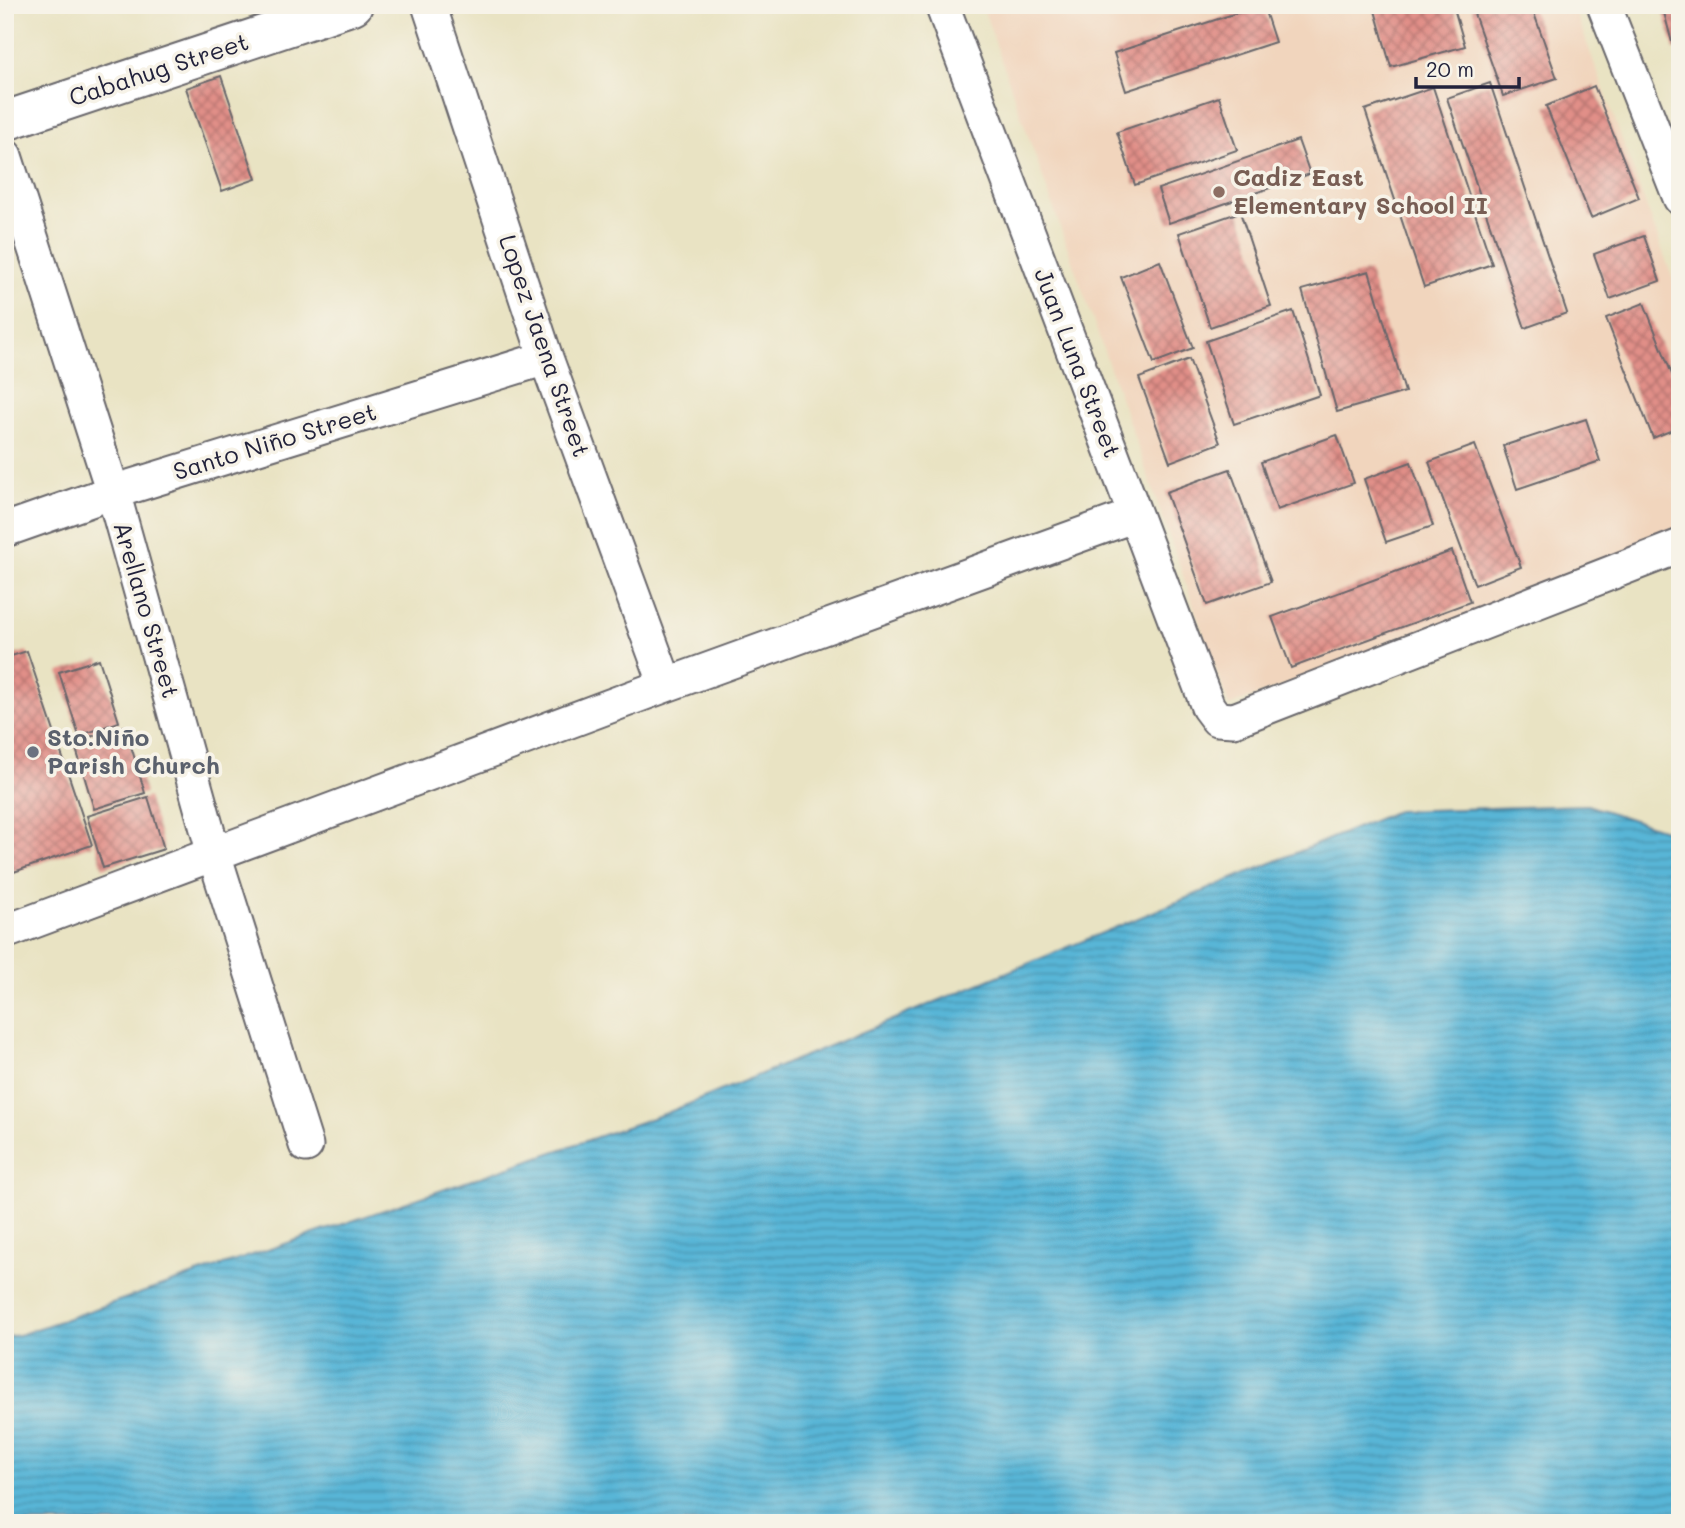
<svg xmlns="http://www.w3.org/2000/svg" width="1685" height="1528" viewBox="0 0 1685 1528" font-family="Mali,sans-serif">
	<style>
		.built { fill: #f1d5bd }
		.water { fill: url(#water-rules); stroke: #3e6c89; stroke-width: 2 }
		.building { fill: url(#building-cross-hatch) }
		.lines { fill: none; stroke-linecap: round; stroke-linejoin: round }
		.minor-casing { stroke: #68666b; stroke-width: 37 }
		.tertiary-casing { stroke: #68666b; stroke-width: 42 }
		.minor { stroke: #fff; stroke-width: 33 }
		.tertiary { stroke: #fff; stroke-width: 38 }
		.education-dot { fill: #8d6e63; stroke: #f7f3e8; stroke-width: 2.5 }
		.worship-dot { fill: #6b7280; stroke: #f7f3e8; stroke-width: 2.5 }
		.labels { text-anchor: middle; stroke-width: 7; stroke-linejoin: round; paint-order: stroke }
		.street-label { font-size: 24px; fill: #22223b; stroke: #f7f3e8 }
		.education-label { font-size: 24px; font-weight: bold; fill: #785e54; stroke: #f7f3e8; text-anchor: start }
		.worship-label { font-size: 24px; font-weight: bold; fill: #5b616d; stroke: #f7f3e8; text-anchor: start }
	</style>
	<defs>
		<pattern id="water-rules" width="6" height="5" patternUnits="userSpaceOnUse" patternTransform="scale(1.75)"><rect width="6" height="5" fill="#59b6d7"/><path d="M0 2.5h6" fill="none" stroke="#4994b0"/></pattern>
		<pattern id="building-cross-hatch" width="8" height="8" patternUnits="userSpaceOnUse" patternTransform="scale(1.75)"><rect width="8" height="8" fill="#e18f88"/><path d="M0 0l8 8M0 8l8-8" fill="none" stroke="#b67470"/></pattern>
	</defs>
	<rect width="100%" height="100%" fill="#f7f3e8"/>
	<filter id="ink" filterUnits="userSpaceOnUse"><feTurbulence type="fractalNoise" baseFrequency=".0143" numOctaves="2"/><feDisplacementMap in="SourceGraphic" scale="14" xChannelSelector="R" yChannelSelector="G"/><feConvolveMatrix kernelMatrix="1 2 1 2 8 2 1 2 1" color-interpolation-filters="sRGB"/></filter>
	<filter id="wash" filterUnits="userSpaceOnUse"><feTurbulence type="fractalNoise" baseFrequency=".00686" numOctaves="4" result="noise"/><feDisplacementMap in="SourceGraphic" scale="28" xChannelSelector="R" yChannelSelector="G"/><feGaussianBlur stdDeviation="1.57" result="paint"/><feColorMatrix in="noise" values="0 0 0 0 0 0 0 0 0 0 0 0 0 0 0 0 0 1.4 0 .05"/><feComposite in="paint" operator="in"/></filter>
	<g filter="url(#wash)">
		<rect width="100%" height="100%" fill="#e9e3c3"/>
		<path class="built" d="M982,5H1573L1680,299V537L1229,706Z"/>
		<path class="water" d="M1587,805L1680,835V1523H5V1338L22,1334L667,1113L1397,811Z"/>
		<g id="blocks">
			<path class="building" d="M1261,5H1263L1275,42L1126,91L1114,53Z
				M1381,5H1453L1465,46L1391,67L1374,7Z
				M1471,5H1531L1557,78L1503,96Z
				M1662,5H1680V48L1674,50Z
				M221,76L256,179L222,191L186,88Z
				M1490,83L1567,313L1525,328L1447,98Z
				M1594,86L1639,198L1591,218L1546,106Z
				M1433,87L1492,264L1424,287L1365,110Z
				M1219,97L1237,150L1135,185L1117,132Z
				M1298,140L1310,174L1169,223L1158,189Z
				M1240,212L1271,306L1210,327L1179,233Z
				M1644,236L1660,281L1610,299L1594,254Z
				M1160,261L1193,348L1154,363L1121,277Z
				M1369,271L1405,392L1337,412L1302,290Z
				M1644,303L1680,395V427L1653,438L1606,318Z
				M1293,311L1320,395L1234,424L1206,341Z
				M1189,359L1220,443L1170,462L1139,378Z
				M1586,419L1600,461L1517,489L1503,446Z
				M1337,435L1354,483L1277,510L1261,462Z
				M1680,437V460H1679L1672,440Z
				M1475,445L1521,567L1475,585L1429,462Z
				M1411,462L1433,526L1386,542L1364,479Z
				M1230,469L1271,582L1207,605L1166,492Z
				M1452,551L1470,602L1291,668L1272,617Z
				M27,651L92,845L5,875V658Z
				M99,659L119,722L79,736L59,672Z
				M125,726L145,793L94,809L74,742Z
				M148,797L164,849L103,868L87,816Z"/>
		</g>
	</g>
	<g filter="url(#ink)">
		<use href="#blocks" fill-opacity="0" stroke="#68666b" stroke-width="2"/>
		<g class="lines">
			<g class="minor-casing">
				<path id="minor" d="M429,5L546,358L666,685
					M942,5L1208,707L1217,719L1234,720L1680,546
					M1604,5L1680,198
					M5,156L113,492L214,854L306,1145
					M5,530L113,492L546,358
					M5,932L666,685L1135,515"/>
			</g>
			<g class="tertiary-casing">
				<path id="tertiary" d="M5,121L353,5"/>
			</g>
			<use href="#minor" class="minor"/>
			<use href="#tertiary" class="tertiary"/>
		</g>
	</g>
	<circle class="education-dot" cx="1219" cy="192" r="7"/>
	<circle class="worship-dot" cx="33" cy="752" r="7"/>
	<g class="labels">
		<g class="street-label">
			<text transform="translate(159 70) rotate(-18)" y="8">Cabahug Street</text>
			<text transform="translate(544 346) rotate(71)" y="8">Lopez Jaena Street</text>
			<text transform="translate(1077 363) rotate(69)" y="8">Juan Luna Street</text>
			<text transform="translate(275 442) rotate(-17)" y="8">Santo Niño Street</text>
			<text transform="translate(146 610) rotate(74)" y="8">Arellano Street</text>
		</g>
		<g class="education-label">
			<text x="1233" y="186">Cadiz East<tspan x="1233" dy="28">Elementary School II</tspan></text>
		</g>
		<g class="worship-label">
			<text x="47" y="746">Sto.Niño<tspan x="47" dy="28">Parish Church</tspan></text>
		</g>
	</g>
	<rect width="1685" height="1528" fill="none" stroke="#f7f3e8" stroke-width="28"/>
	<path d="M1416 77v10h103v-10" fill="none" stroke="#22223b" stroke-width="3.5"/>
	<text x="1426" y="77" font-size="21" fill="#22223b" stroke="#f7f3e8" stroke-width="5" paint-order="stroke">20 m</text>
</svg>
